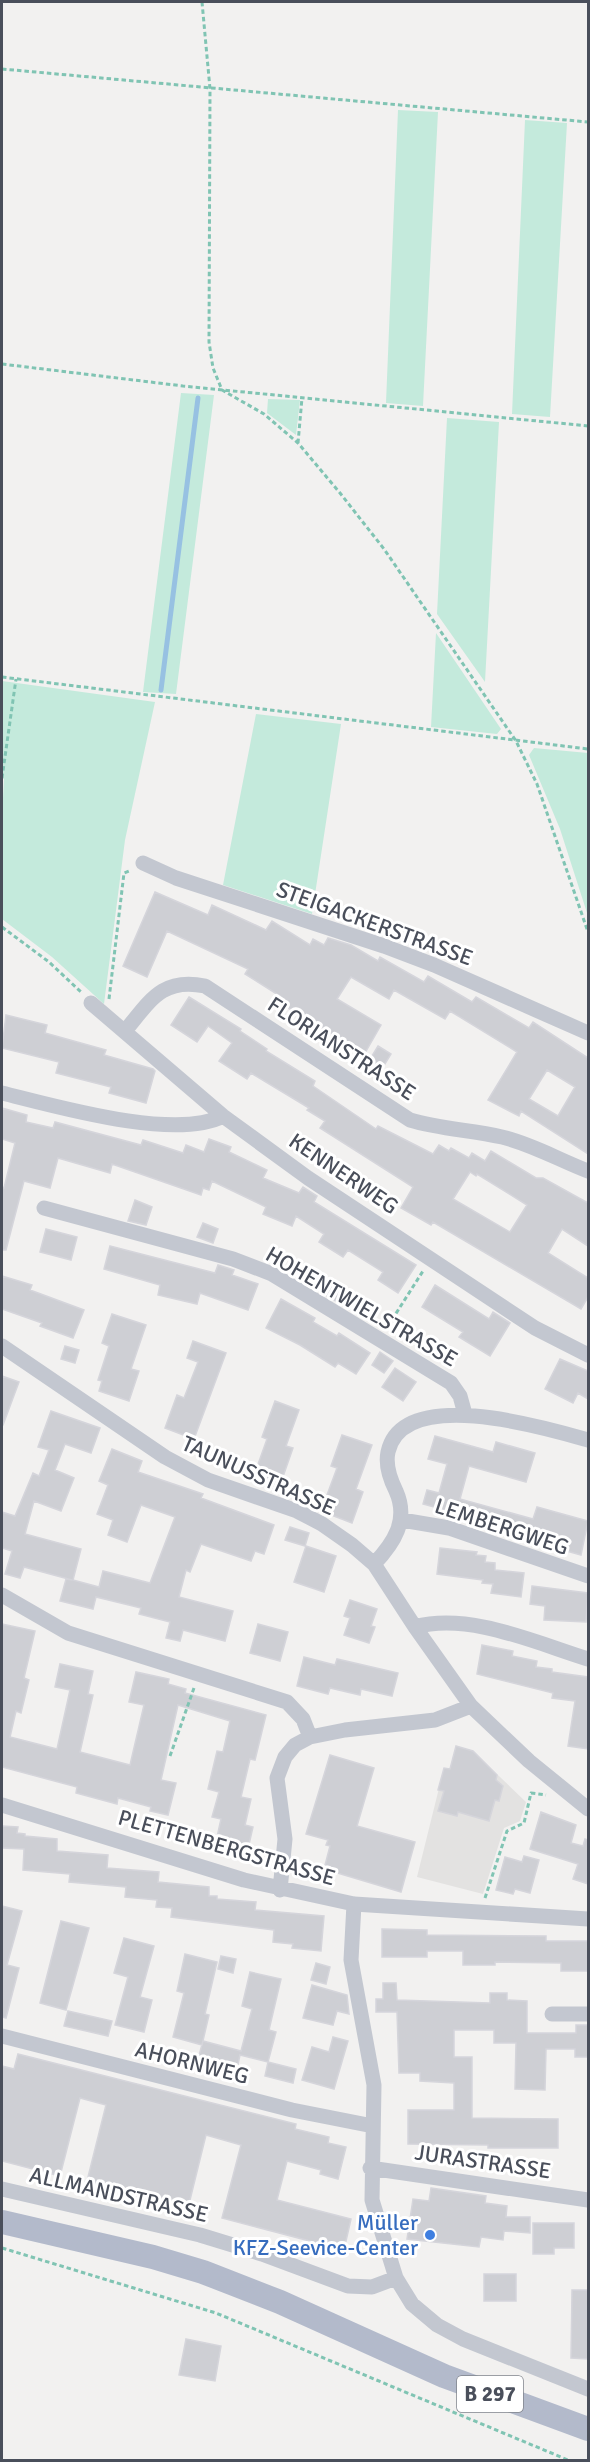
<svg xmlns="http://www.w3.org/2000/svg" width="590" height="2462" viewBox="0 0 590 2462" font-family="Signika,sans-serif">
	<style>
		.education { fill: #e3e2e1 }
		.green { fill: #c4eadc }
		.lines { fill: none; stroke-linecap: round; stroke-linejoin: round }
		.stream { stroke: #97c1e2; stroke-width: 5 }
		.building { fill: #cecfd4; stroke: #d5d5db; stroke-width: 1.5; fill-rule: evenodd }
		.path { stroke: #80c4b3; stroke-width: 3; stroke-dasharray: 4.5 3; stroke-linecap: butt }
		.street { stroke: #c3c7d0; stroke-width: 15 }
		.primary { stroke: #b3bacb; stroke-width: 24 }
		.shop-dot { fill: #3f7fe0; stroke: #fff; stroke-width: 2 }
		.labels { text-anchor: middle; stroke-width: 6; stroke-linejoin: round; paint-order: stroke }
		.shield { fill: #fff; stroke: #80848c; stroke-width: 1.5 }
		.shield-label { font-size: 21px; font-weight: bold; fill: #4a4f5b }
		.street-label { font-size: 22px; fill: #4a4f5b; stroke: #fff }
		.shop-label { font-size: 22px; fill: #366cbe; stroke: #fff; text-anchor: end }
	</style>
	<rect width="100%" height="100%" fill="#f2f1f0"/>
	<path class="education" d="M456,1746L473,1751L526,1802L520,1821L504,1828L483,1894L417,1877L444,1768L450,1769Z"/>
	<path class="green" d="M398,110L438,112L423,406L386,403Z
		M525,120L567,123L550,417L512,414Z
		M181,393L214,395L176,694L143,692Z
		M268,399L300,400L296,435L267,413Z
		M447,418L499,422L485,682L437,614Z
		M436,633L501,729L497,734L431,727Z
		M2,681L155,702L125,840L104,1004L52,957L2,919V816L4,779L2,778Z
		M256,714L341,724L312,914L223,885Z
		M534,748L588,753V916L560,829L529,755Z"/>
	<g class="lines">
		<path class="stream" d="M161,690L198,398"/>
	</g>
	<path class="building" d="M155,892L208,915L212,905L266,930L272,921L310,945L313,939L324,945L328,938L351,945L378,961L380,957L424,982L428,976L472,1002L476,997L529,1028L533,1022L588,1058V1154L521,1111L519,1116L488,1100L517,1052L450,1011L445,1019L394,990L389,999L351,977L337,999L381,1025L365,1053L276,1001L280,996L245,974L248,969L167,931L147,977L123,966ZM547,1070L575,1087L558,1116L529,1099Z
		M189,997L241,1029L240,1031L267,1049L266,1051L315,1081L313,1086L376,1129L378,1126L433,1154L439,1145L449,1151L451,1148L469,1158L472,1153L485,1161L491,1151L536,1178H543L588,1203V1246L562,1229L548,1253L588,1278V1297L581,1309L433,1222L431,1225L401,1208L413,1187L320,1128L325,1121L307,1110L309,1108L251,1073L247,1079L219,1061L232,1043L208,1026L197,1042L171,1025ZM470,1172L476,1176L477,1174L527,1205L510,1232L453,1199Z
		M6,1015L47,1025L45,1033L106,1050L104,1055L153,1069L155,1071L146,1103L109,1093L111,1087L56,1073L59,1062L2,1048Z
		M378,1046L391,1054L380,1072L367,1064Z
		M2,1108L27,1115L26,1122L53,1128L55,1122L141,1145L143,1140L183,1153L186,1145L204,1152L209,1139L231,1147L229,1152L267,1170L263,1178L299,1193L303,1187L317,1196L314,1202L416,1265L398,1293L378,1280L383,1272L348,1250L343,1257L319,1242L324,1234L296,1216L292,1226L263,1214L266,1207L212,1181L209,1190L203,1188L201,1195L112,1164L110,1173L58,1158L50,1188L24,1181L6,1250H2V1187L4,1188L15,1143L2,1139Z
		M135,1200L152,1207L146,1225L128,1221Z
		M203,1223L218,1229L213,1243L197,1237Z
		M46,1229L77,1237L71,1260L40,1252Z
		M110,1246L215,1273L218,1265L234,1270L232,1275L258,1284L248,1310L200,1293L197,1304L158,1295L160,1285L104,1269Z
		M2,1276L32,1285L30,1290L84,1310L73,1338L40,1326L42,1323L2,1309Z
		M335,1281L350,1290L341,1304L327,1296Z
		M435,1285L489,1319L493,1312L510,1323L490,1356L459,1337L463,1332L422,1307Z
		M281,1299L315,1318L313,1322L337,1336L339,1333L370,1353L356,1374L338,1363L335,1367L300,1345L266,1328Z
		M112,1314L146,1325L131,1369L139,1371L129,1401L99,1391L102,1381L98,1380L109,1346L102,1343Z
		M193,1341L226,1353L194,1439L165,1428L177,1395L184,1398L198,1362L187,1358Z
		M65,1346L79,1350L75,1363L61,1359Z
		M380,1352L393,1361L384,1373L372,1365Z
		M560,1359L588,1371V1399L578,1393L573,1403L545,1389Z
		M395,1368L416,1382L403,1401L382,1387Z
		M2,1376L19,1382L3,1425H2Z
		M275,1401L299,1410L286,1446L293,1448L278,1491L252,1481L267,1439L262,1437Z
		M51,1411L100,1428L91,1453L65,1444L55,1470L74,1478L61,1511L34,1501L25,1534L81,1549L73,1580L99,1587L103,1571L150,1583L175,1517L141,1505L127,1542L108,1535L113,1520L97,1514L108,1485L99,1481L112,1449L142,1461L138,1472L203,1494L201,1498L274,1525L264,1554L255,1551L251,1561L201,1544L190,1572L186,1570L179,1597L233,1611L225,1641L183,1630L180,1641L166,1638L170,1622L139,1614L141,1608L96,1597L93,1609L60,1601L66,1579L72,1580L24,1567L20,1578L5,1574L12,1551L2,1548V1512L15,1516L33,1473L39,1476L49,1450L38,1447Z
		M342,1435L372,1445L356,1489L363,1492L352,1523L321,1511L337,1468L331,1466Z
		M435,1436L493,1452L496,1442L535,1453L526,1482L469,1466L460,1499L533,1519L537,1507L588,1521L581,1555L527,1540L529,1533L423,1504L427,1490L439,1493L447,1464L428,1459Z
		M290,1527L309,1533L305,1546L285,1540Z
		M306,1546L336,1556L324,1592L294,1582Z
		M440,1548L477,1552L476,1555L486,1556L485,1562L495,1563V1570L524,1573L521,1597L491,1593L493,1584L482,1583L483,1580L437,1574Z
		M532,1586L588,1593L586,1622L544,1620L545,1606L530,1604Z
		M350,1600L377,1609L371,1626L375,1627L369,1643L344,1635L350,1618L344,1616Z
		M2,1624L35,1631L24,1678L29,1680L21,1713L16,1711L10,1737L57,1749L70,1690L55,1687L60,1664L93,1671L88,1694L93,1695L80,1752L130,1765L144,1705L129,1702L136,1672L169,1679L168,1684L186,1689L185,1693L266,1715L255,1760L250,1759L241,1797L251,1799L245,1825L253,1827L247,1853L215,1846L221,1819L212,1817L219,1792L208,1789L217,1751L223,1752L230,1721L178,1705L161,1780L176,1783L168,1815L150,1811L151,1807L118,1798L117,1804L76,1793L77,1787L2,1767Z
		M258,1624L288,1632L280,1661L250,1653Z
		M482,1645L513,1651L512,1656L537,1661L536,1667L552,1669V1672L588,1677V1749L568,1746L575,1701L552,1698L553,1693L477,1674Z
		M304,1657L335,1665L337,1659L398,1673L392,1696L361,1689L360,1695L330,1688L328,1694L297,1686Z
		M456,1746L473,1751L497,1775L496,1780L503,1786L499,1801L495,1800L489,1821L458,1812L457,1816L438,1811L444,1791L438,1790L444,1768L450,1769Z
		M330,1755L374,1768L357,1826L415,1842L401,1892L324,1869L330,1846L326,1845L328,1840L306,1834Z
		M541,1812L576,1825L571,1843L583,1846L585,1839L588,1840V1884L573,1879L578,1864L530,1849Z
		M2,1826L18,1827L17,1833L25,1834V1836L57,1839V1851L108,1855L107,1868L159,1872L158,1882L209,1887V1896H217V1899L256,1902L255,1910L324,1916L321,1951L292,1948L293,1944L273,1942L274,1930L171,1917L172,1908L156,1907L157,1900L125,1897L126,1887L69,1882L70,1874L23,1870L24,1849L2,1848Z
		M524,1856L539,1860L530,1893L515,1889L513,1894L496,1890L505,1857L522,1862Z
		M2,1906L22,1911L7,1965L19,1968L6,2018L2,2017Z
		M61,1921L89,1928L66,2010L40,2003Z
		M382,1929L427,1930V1935L546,1936V1941H588V1971H561V1963L495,1962V1965H463V1951H427V1957H382Z
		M124,1938L154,1946L140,1997L152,2000L144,2032L115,2025L128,1977L114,1973Z
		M185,1954L217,1962L205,2014L209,2015L202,2045L173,2037L184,1993L177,1991Z
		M221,1956L236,1959L233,1973L218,1969Z
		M316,1963L330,1967L326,1984L311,1980Z
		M250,1972L281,1979L269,2030L276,2032L268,2062L296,2069L293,2083L265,2076L268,2062L240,2055L237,2069L198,2059L203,2041L241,2051L252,2009L242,2006Z
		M383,1983H396L397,2000L490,2003V1993H507V2000L527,2001V2033H576V2025H588V2057H575V2049H546L545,2090L515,2089L516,2043H494V2030H454V2057H472V2118L558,2119V2148H488V2145L408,2144V2110H454V2083L420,2081V2073H399L397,2012H376V1999H383Z
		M312,1985L347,1995L349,2014L337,2011L333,2025L303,2018Z
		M68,2011L112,2021L108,2036L64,2026Z
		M333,2037L348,2041L334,2089L302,2080L312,2047L329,2052Z
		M18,2054L296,2124L295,2129L329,2137L328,2143L346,2147L338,2179L320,2174L321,2170L287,2161L277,2200L351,2219L344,2250L222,2218L241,2145L206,2135L189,2204L87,2181L106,2105L80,2098L60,2176L2,2161V2066L14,2069Z
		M431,2188L486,2196L485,2203L507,2206L506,2217H530V2233L504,2231L503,2240L481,2237L479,2247L407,2239L413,2199L429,2201Z
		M533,2223H574V2248H554V2254H533Z
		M484,2274H516V2301H484Z
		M572,2290H588V2359L571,2358Z
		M186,2339L221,2346L215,2381L179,2375Z"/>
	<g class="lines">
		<path class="path" d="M202,2L210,89L209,342L213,368L222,390L264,414L298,443L340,493L384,549L516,741L537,784L588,932
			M2,69L588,122
			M2,364L183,386L588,426
			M298,443L302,398
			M2,677L588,749
			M2,778L16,679
			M2,927L49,962L81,992
			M109,999L124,873L129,871
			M388,1326L423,1271
			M170,1756L194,1688
			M485,1898L507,1831L524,1823L531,1793L546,1795
			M2,2248L216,2313L568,2460"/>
		<path class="street" d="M143,863L176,878L384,946L434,965L588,1033
			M91,1003L223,1116L308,1178L535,1328L588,1355
			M125,1031C150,1001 162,977 205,986L410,1120C440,1129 471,1130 502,1137C532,1144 559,1160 588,1171
			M2,1093C55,1106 175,1141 223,1116
			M44,1208L233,1259L272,1274L451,1383L460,1396L465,1414
			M2,1346L165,1457L208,1480L297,1511L322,1524L352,1545L374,1564L415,1627L471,1706L529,1761L588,1809
			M402,1520L449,1528L588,1576
			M374,1564C394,1543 409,1520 396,1491C390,1479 385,1466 388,1452C403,1385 546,1428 588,1440
			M2,1595L68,1633L287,1702L303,1719L310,1737
			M415,1627C469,1612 536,1643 588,1659
			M2,1805L244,1880L354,1904L588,1919
			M280,1890L285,1839L277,1778L285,1757L295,1745L310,1737L345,1730L435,1720L471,1706
			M354,1904L351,1960L374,2085L372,2200L396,2278L412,2304L437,2325L463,2339L588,2389
			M552,2014H588
			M2,2036L292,2110L373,2126
			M370,2168L588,2200
			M2,2189L200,2235L262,2254L348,2286L372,2287L396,2278"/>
		<path class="primary" d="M2,2222L153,2257L203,2272L280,2302L444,2376L588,2429"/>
	</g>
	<circle class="shop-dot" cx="430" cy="2235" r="6"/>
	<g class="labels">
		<rect class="shield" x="457" y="2376" width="66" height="36" rx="4.5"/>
		<g class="shield-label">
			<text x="490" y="2401">B 297</text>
		</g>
		<g class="street-label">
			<text transform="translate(375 923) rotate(20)" y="8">STEIGACKERSTRASSE</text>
			<text transform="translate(342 1048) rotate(33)" y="8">FLORIANSTRASSE</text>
			<text transform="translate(344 1173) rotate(34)" y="8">KENNERWEG</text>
			<text transform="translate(362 1306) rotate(30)" y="8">HOHENTWIELSTRASSE</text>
			<text transform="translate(259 1475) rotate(24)" y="8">TAUNUSSTRASSE</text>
			<text transform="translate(502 1526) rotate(18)" y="8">LEMBERGWEG</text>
			<text transform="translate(227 1847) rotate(16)" y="8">PLETTENBERGSTRASSE</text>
			<text transform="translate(192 2062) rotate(14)" y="8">AHORNWEG</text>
			<text transform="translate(483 2161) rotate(8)" y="8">JURASTRASSE</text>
			<text transform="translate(119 2194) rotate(13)" y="8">ALLMANDSTRASSE</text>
		</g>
		<g class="shop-label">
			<text x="418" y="2230">Müller<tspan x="418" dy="25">KFZ-Seevice-Center</tspan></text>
		</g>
	</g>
	<rect width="590" height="2462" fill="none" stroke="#4a4f5b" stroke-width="6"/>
</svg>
